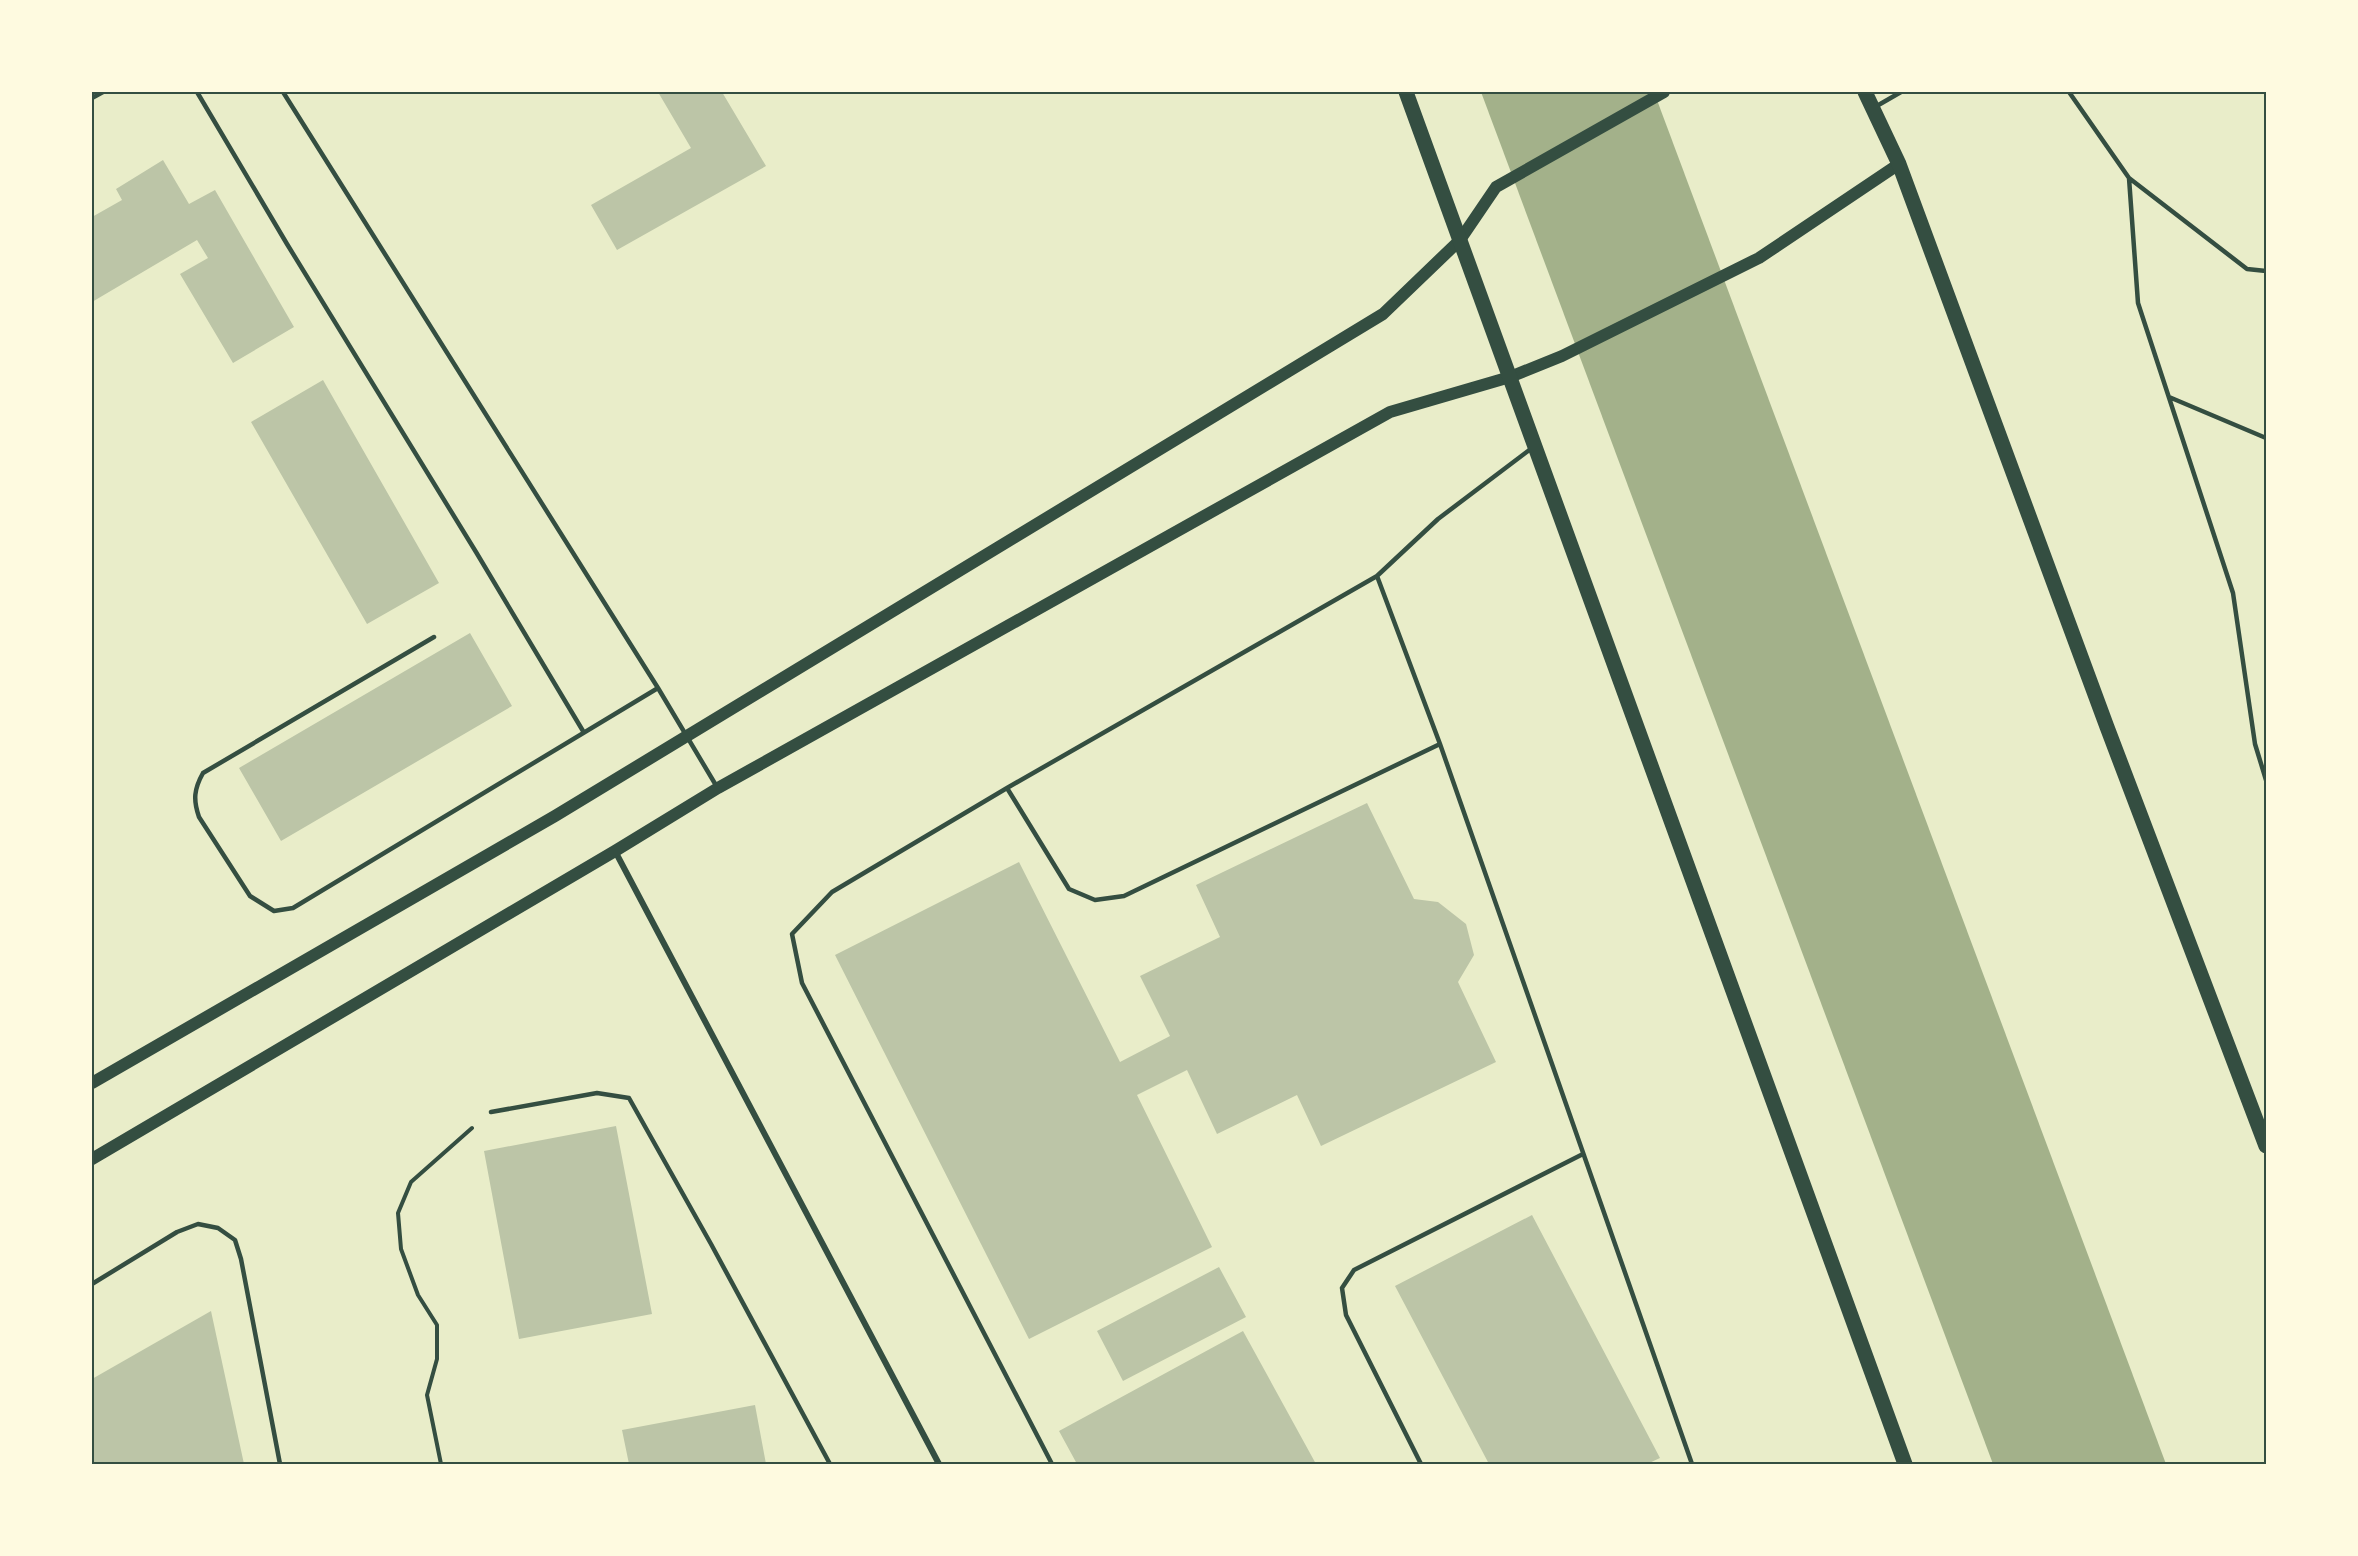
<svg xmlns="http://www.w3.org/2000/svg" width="2358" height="1556" viewBox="0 0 2358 1556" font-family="Karla,sans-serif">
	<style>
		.water { fill: #a3b18a }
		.building { fill: #bcc5a7 }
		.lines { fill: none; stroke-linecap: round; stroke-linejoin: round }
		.path { stroke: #344e41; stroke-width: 4 }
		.service { stroke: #344e41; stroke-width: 4.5 }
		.minor { stroke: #344e41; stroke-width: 6 }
		.secondary { stroke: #344e41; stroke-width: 12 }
		.primary { stroke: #344e41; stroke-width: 15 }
		.neatline { fill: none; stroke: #344e41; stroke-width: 2 }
	</style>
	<rect width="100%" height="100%" fill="#e9edc9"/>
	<path class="water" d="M1481,92H1654L2166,1464H1993Z"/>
	<path class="building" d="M658,92H722L766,166L617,250L591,205L691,148Z
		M163,160L189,204L215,190L294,327L233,363L180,274L208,258L197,240L92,302V217L122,200L116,189Z
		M323,380L439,583L367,624L251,422Z
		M470,633L512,706L281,841L239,768Z
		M1367,803L1414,899L1438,902L1466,924L1474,955L1458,982L1496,1062L1321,1146L1297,1095L1217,1134L1187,1070L1137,1095L1212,1247L1029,1339L835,955L1019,862L1120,1062L1170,1036L1140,976L1220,937L1196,885Z
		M616,1126L652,1314L519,1339L484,1151Z
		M1532,1215L1660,1458L1647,1464H1489L1395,1286Z
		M1219,1267L1246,1317L1123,1381L1097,1331Z
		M211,1311L244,1464H92V1379Z
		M1243,1331L1316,1464H1077L1059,1431Z
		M755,1405L766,1464H629L622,1430Z"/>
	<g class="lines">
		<path class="path" d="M441,1464L427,1395L437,1359V1325L418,1295L401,1249L398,1213L411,1182L472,1128"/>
		<path class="service" d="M197,92L287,244L476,552L583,731
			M283,92L658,688L717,787
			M2069,92L2129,178L2247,269L2266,271
			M92,98L103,92
			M1875,107L1901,92
			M2129,178L2138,303L2233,593L2255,744L2266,780
			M2169,397L2266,438
			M1377,576L1440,744L1692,1464
			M434,637L203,773C194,789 193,800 199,817L250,896L274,911L293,908L658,688
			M1007,788L1069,889L1095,900L1124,896L1440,744
			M491,1112L597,1093L629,1098L711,1244L830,1464
			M92,1284L177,1232L198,1224L218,1228L235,1240L241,1259L280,1464
			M1052,1464L802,983L792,934L832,892L1007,788L1377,576L1438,519L1532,448
			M1421,1464L1346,1315L1342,1288L1354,1270L1583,1154"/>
		<path class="minor" d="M615,851L939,1464"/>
		<path class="secondary" d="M92,1083L555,816L1383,314L1460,240L1496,187L1664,92
			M92,1159L615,851L718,788L1390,412L1510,377L1562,356L1759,258L1899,164"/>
		<path class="primary" d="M1406,92L1905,1464
			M1865,92L1899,164L2107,727L2266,1146"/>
	</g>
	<rect width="2358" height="1556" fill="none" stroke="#fefae0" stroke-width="186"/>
	<rect x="93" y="93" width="2172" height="1370" class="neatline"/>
</svg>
